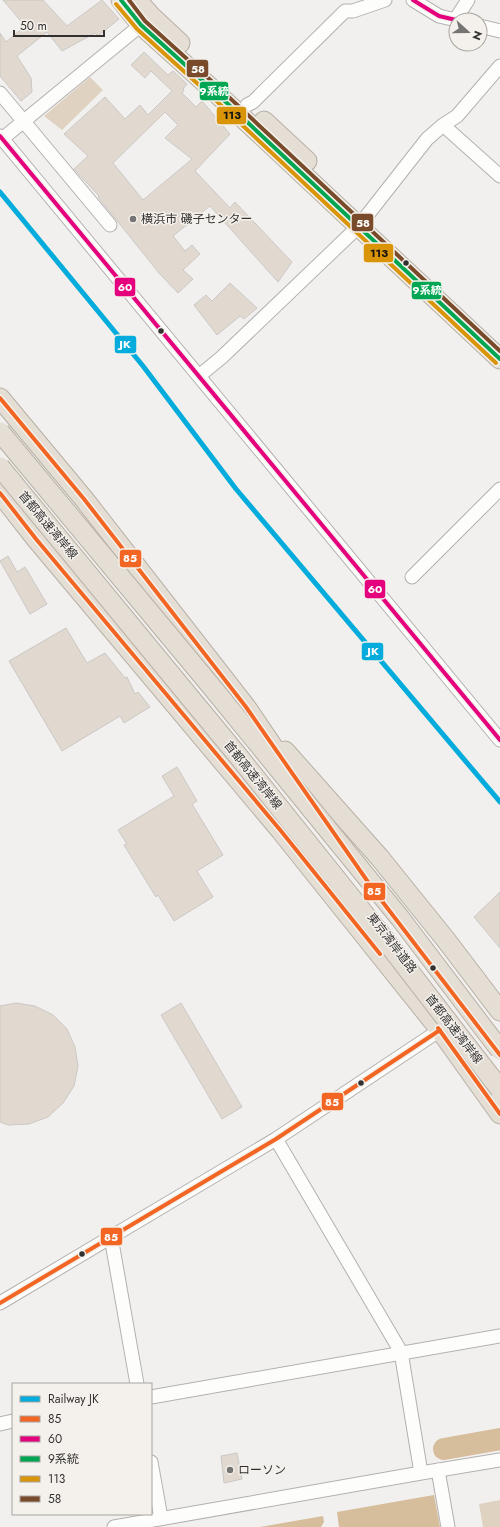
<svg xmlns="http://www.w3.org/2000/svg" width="500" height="1527" viewBox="0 0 500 1527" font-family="Jost,'Noto Sans JP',sans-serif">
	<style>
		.green { fill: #e0d2c1 }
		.water { fill: #d6bd9b }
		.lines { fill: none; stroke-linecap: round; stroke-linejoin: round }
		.river { stroke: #d6bd9b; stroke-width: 22 }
		.building { fill: #e1d9cf; stroke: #cac8c6; fill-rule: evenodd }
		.minor-casing { stroke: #b3b1af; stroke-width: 15 }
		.highway-casing { stroke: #b8b0a6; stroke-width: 21 }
		.minor { stroke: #fdfdfc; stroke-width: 13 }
		.highway { stroke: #e4ded5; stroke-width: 19 }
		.highway-bridge-casing { stroke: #b8b0a6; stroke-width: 21; stroke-linecap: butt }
		.highway-bridge { stroke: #e4ded5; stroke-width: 19 }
		.bus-1-casing { stroke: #f4f1ec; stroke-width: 7 }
		.bus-2-casing { stroke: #f4f1ec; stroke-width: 7 }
		.bus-3-casing { stroke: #f4f1ec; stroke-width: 7 }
		.bus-4-casing { stroke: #f4f1ec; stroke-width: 7 }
		.bus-5-casing { stroke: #f4f1ec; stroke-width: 7 }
		.bus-1 { stroke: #f26522; stroke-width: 4 }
		.bus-2 { stroke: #e5007d; stroke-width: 4 }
		.bus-3 { stroke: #00a651; stroke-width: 4 }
		.bus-4 { stroke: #da9407; stroke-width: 4 }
		.bus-5 { stroke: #7a4b2a; stroke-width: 4 }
		.rail-1-casing { stroke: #f4f1ec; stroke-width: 8 }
		.rail-1 { stroke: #03acdc; stroke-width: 5 }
		.poi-dot { fill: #767472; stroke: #f4f1ec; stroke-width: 1.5 }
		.bus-dot { fill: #333130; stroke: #f4f1ec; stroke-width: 1.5 }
		.labels { text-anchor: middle; stroke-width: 3; stroke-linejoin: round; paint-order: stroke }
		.poi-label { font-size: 12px; fill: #333130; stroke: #f4f1ec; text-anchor: start }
		.street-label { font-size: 12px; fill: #333130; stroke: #f4f1ec }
		.line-badge { stroke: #f4f1ec; stroke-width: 1.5 }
		.badge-label { font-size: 11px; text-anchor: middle; font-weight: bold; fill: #fff }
		.pale-badge-label { font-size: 11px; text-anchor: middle; font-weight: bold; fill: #111 }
	</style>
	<rect width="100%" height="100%" fill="#f2f0ee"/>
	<path class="green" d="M90,77L103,90L62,130L44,116Z
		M500,1500V1527H483L479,1504Z"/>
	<path class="water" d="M434,1495L440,1527H339L337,1512Z
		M323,1516L324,1522L321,1527H260Z"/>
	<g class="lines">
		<path class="river" d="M444,1449L500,1439"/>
	</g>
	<path class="building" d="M3,0H43L67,26L102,0L119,19L98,36L95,33L62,51L47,32L17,56L31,78L32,92L21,101L0,76V33L6,42L25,26Z
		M144,52L168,75L173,71L187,84L183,89L184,90L182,93L196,107L202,101L230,134L195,171L230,208L235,202L292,262L278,282L210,206L173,236L185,251L192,245L200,254L183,270L193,279L178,293L159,273L98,197L99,196L74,169L88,156L64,134L105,97L125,119L140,105L148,115L172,91L151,71L145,78L131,65ZM165,112L178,125L165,138L192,159L143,200L113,163Z
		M230,283L257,308L244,319L240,316L217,335L194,305L206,295L212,301Z
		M8,556L17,572L25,567L47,604L30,614L0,561Z
		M66,628L87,663L105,653L125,678L127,677L135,694L138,692L150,707L124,723L120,716L62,751L9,661Z
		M177,767L197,801L192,804L223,855L197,871L213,897L174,921L158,895L156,897L124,845L127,844L118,830L174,796L162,776Z
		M500,892V948L474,917Z
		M16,1003L35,1006L53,1015L67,1029L75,1047L78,1066L74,1086L63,1103L48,1117L29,1124L8,1125L0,1122V1006Z
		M181,1003L242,1107L222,1119L161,1015Z
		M237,1453L242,1479L224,1483L221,1456Z"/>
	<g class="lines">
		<g class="minor-casing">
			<path id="minor" d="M413,0L439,16L456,20
				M455,20L468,0
				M480,26L500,31
				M0,93L110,225
				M247,105L253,102L345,11H353L385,0
				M443,125L500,176
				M0,136L500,740
				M2,139L147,20
				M199,376L222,357L358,227L427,139L443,125L457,116L500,66
				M412,577L500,489
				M276,1139L401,1352L421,1473
				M111,1237L137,1384
				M0,1303L276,1139L440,1030
				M151,1397L500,1336
				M0,1424L13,1421
				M151,1462L161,1518
				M438,1470L448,1527
				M114,1527L421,1473L500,1460"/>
		</g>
		<g class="highway-casing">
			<path id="highway" d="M121,0L141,25L213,90L500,359
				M137,0L151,16L180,43
				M264,121L307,161
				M0,398L84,499L246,707L288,769
				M0,493L36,539L281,831L440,1030L500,1114
				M285,751L380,858L446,940L500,1011"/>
		</g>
		<use href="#minor" class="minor"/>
		<use href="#highway" class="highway"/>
		<g class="highway-bridge-casing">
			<path id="highway-bridge" d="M0,432L211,686L400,918L500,1050
				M0,467L239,757L386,941L500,1089"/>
		</g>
		<use href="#highway-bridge" class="highway-bridge"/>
		<g class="bus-1-casing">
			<path id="bus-1" d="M0,398L84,499L246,707L375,892L500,1055
				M0,493L36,539L281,831L380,954
				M438,1028L500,1114
				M0,1303L276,1139L440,1030"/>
		</g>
		<g class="bus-2-casing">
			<path id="bus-2" d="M413,0L439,16L456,20
				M0,136L500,740"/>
		</g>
		<g class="bus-3-casing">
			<path id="bus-3" d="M121,0L141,25L213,90L500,359"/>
		</g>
		<g class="bus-4-casing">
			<path id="bus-4" d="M116,4L137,29L209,94L496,363"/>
		</g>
		<g class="bus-5-casing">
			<path id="bus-5" d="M129,0L145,21L217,86L500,351"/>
		</g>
		<use href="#bus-1" class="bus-1"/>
		<use href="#bus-2" class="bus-2"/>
		<use href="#bus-3" class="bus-3"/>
		<use href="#bus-4" class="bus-4"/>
		<use href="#bus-5" class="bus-5"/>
		<g class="rail-1-casing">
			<path id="rail-1" d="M0,192L143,366L236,489L500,802"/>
		</g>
		<use href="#rail-1" class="rail-1"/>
	</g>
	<g class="poi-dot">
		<circle cx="133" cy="219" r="4"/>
		<circle cx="230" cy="1470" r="4"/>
	</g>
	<g class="bus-dot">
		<circle cx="406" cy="263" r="3.5"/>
		<circle cx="161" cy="331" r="3.5"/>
		<circle cx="433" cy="968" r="3.5"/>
		<circle cx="361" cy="1083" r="3.5"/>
		<circle cx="82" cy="1254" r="3.5"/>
	</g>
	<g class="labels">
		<g class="poi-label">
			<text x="141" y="223">横浜市 磯子センター</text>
			<text x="238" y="1474">ローソン</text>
		</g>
		<g class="street-label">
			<text transform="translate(48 525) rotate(50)" y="4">首都高速湾岸線</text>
			<text transform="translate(253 775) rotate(51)" y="4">首都高速湾岸線</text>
			<text transform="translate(392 943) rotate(52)" y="4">東京湾岸道路</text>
			<text transform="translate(454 1029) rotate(52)" y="4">首都高速湾岸線</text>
		</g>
	</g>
	<g class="line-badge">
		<rect x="186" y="59" width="23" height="19" rx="4" fill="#7a4b2a"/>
		<rect x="199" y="81" width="30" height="20" rx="4" fill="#00a651"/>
		<rect x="216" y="106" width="31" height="19" rx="4" fill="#da9407"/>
		<rect x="351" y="213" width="23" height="19" rx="4" fill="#7a4b2a"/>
		<rect x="363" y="243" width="31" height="20" rx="4" fill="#da9407"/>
		<rect x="114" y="277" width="22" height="20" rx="4" fill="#e5007d"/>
		<rect x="411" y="281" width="31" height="19" rx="4" fill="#00a651"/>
		<rect x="114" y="335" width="23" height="19" rx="4" fill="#03acdc"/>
		<rect x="119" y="549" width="23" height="19" rx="4" fill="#f26522"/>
		<rect x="364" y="579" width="22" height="20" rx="4" fill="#e5007d"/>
		<rect x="361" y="642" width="23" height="19" rx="4" fill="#03acdc"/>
		<rect x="363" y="882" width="23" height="19" rx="4" fill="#f26522"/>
		<rect x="321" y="1092" width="23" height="19" rx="4" fill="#f26522"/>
		<rect x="100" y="1227" width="23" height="19" rx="4" fill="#f26522"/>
	</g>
	<g class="badge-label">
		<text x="198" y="73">58</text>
		<text x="214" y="95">9系統</text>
		<text x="363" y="227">58</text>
		<text x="125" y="291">60</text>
		<text x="427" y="294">9系統</text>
		<text x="125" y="348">JK</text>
		<text x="130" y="562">85</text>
		<text x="375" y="593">60</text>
		<text x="373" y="655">JK</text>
		<text x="374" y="895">85</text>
		<text x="332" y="1106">85</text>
		<text x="111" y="1241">85</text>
	</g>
	<g class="pale-badge-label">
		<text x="232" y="119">113</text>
		<text x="379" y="257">113</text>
	</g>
	<rect x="12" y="1383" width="140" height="132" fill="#f4f1ec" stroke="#a7a4a1"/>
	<rect x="20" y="1396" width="20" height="6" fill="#03acdc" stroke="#a7a4a1"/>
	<text x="48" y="1403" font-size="12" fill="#333130">Railway JK</text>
	<rect x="20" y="1416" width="20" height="6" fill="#f26522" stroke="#a7a4a1"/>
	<text x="48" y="1423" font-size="12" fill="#333130">85</text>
	<rect x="20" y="1436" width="20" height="6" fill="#e5007d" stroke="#a7a4a1"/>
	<text x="48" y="1443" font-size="12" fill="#333130">60</text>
	<rect x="20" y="1456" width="20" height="6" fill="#00a651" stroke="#a7a4a1"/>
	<text x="48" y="1463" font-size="12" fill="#333130">9系統</text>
	<rect x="20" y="1476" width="20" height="6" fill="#da9407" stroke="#a7a4a1"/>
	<text x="48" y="1483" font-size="12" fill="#333130">113</text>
	<rect x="20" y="1496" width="20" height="6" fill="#7a4b2a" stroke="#a7a4a1"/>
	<text x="48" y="1503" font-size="12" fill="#333130">58</text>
	<g transform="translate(468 32) rotate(111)"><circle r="19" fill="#f4f1ec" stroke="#a7a4a1"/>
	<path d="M0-3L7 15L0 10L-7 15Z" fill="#767472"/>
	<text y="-6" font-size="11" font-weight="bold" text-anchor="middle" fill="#333130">N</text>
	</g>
	<path d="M14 30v6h90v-6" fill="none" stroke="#333130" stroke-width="2"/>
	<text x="20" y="30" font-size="12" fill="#333130" stroke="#f4f1ec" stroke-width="3" paint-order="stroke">50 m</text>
</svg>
